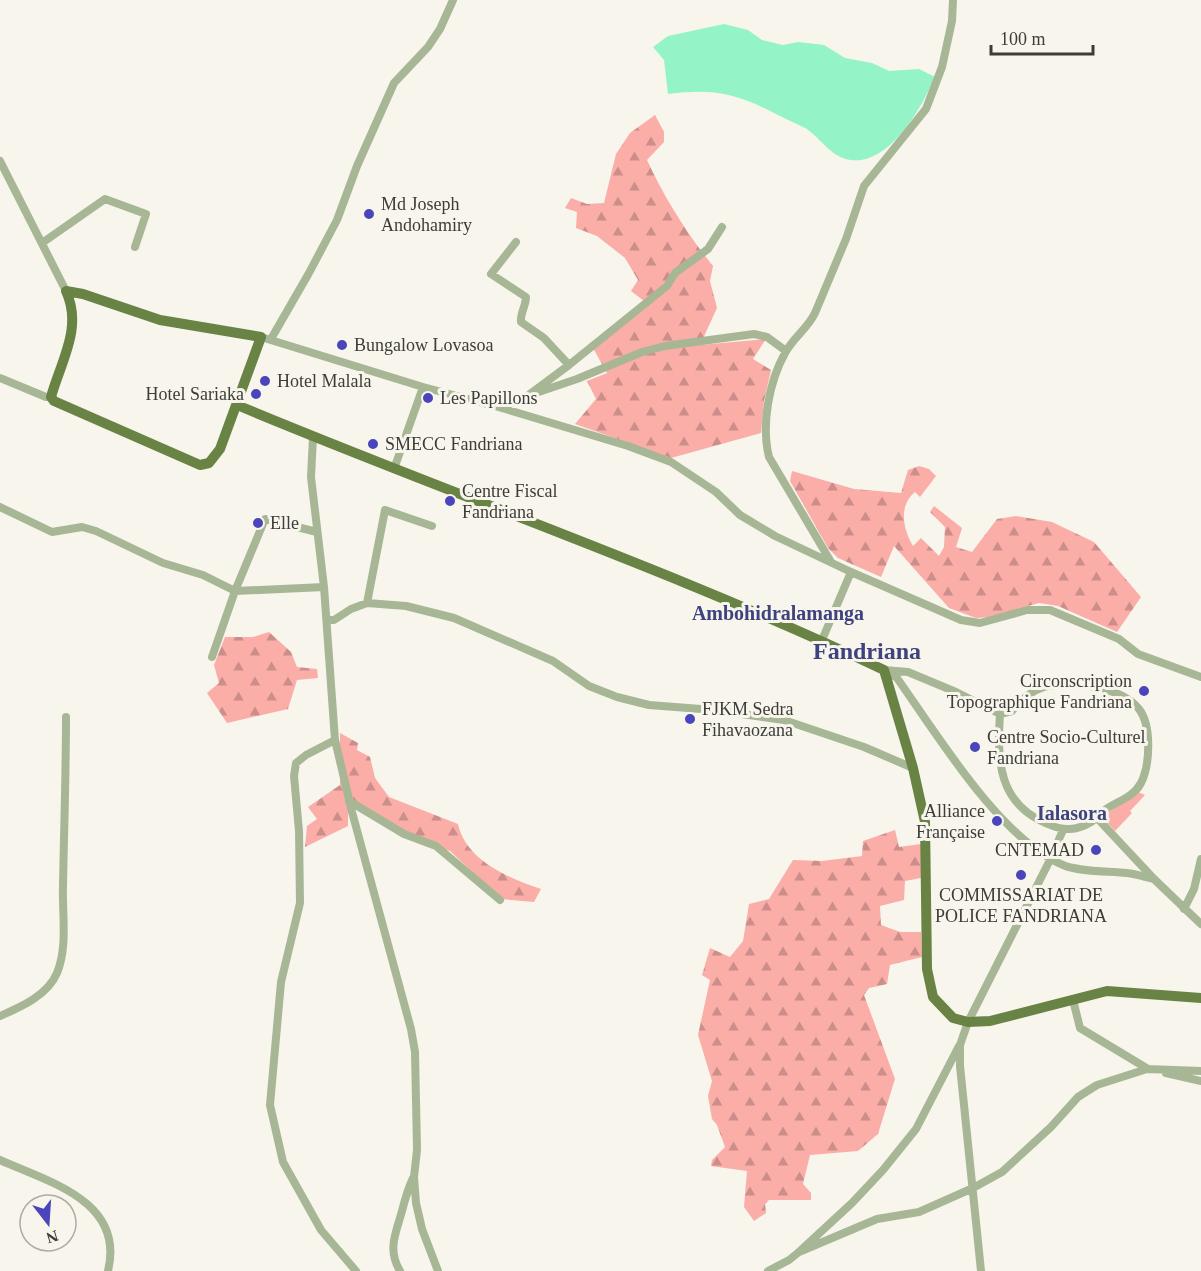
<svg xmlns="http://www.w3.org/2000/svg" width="1201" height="1271" viewBox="0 0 1201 1271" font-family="Georgia,serif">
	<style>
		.green { fill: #fbada8 }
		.forest { fill: url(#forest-firs) }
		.water { fill: #94f4c8 }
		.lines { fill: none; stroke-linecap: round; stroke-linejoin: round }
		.minor { stroke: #a7b796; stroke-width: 8 }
		.major { stroke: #688344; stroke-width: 10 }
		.poi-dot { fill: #4a45bb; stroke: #f7f5ec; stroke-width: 2 }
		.labels { text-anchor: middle; stroke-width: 6; stroke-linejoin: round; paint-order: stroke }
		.poi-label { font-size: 18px; fill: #3d3c39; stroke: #f7f5ec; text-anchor: start }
		.neighbourhood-label { font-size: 20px; font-weight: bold; fill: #3e427e; stroke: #f7f5ec }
		.district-label { font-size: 24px; font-weight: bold; fill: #3e427e; stroke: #f7f5ec }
	</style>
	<defs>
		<pattern id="forest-firs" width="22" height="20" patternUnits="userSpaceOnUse" patternTransform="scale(1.5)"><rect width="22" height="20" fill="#fbada8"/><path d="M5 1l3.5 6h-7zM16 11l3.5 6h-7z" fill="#cc8e8a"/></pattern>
	</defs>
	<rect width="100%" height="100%" fill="#f7f5ec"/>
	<path class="green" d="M1138,792L1145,795L1130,811L1132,813L1115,831L1102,817Z"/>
	<path class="forest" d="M655,115L664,132V142L647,160C664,197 687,234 713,266L710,281L717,308L700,345L766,339L753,359L771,370L764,401L761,433L671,458L575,424L596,399L587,381L607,373L593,348L648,304L631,291L638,280L625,258L597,236L576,228L577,212L565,208L571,198L587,204L604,203L616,154L630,133Z
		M919,466L929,469L936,476L920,497L915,492C898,506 903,529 913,546L921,538L939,556L944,547L945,527L930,512L934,506L962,528L956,547L972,552L997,519L1016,516L1052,522L1094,542L1141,597L1117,632L1058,606L1039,603L988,617L976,618L949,608L894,546L881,577L838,558L828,548L790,481L792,471L854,489L901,493L908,470Z
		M269,632L291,652L297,667L317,669L318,678L297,680L288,709L227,723L207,693L219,683L214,665L225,637H253Z
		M340,733L358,743L357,750L370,757L375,778L389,797L458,824C466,861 509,878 541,889L534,902L501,899L450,851L413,839L348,802V826L305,847L307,826L317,819L308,807L340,785Z
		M895,830L899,847L921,844V878L905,881L904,900L880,906L881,925L900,932H921L922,957L890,965L887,984L869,988L864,995L895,1079L878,1134L858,1151L810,1155L803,1184L811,1193V1200H769L765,1204L766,1213L754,1221L744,1207L747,1171L711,1166L712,1160L725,1147L717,1125L712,1119L708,1096L712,1081L698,1035L710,980L702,975L710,948L730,957L743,941L749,904L769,899L793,860L822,861L862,856L863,841Z"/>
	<path class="water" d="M724,24L748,30L762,40L783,45L798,42L824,45L845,58L872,63L889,71L919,69L935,77C922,107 890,165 851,160C832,158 822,140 807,129C798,124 787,120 778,115C736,93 715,88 668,94L664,60L653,47L668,36Z"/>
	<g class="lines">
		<path class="minor" d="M0,161L66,291
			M516,242L491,274L526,297C526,306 520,313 521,322L544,338L569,365
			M42,243L105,199L146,214L135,247
			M261,337L423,387L502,408L628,446L671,462L716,492L740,515L775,536L851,572L961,620L980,623L1027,610H1050L1119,639L1138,654L1201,677
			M271,339L309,273L337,220L357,166L394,83L428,47L440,29L453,0
			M0,378L46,397H51
			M530,394L569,365L667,286L675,273L708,249L722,227
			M502,408L524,397L577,379L642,352L665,346L754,334L767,337L786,351
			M313,437L311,477L324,587L335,740L352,812L411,1029L415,1052L417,1150L414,1177L416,1203L422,1229L438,1271
			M394,469L423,387
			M0,507L52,532L82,527L96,531L163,563L203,575L235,591L324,587
			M831,562L769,457C761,425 769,382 785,353C793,338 808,328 815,313L846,239L864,186L926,109L942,67L952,21L953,0
			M367,603L385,510L432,526
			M327,620H334L351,609L367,603L406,606L454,618L553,661L589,686L617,697L649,705L714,710L784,720L864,747L913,768
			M822,640L851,572
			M212,657L235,591L265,519L317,532
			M884,670L908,672L956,692L1000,714L1012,711C1020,701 1031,691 1044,687C1070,679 1121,687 1139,709C1152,726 1150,765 1141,783C1133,798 1117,801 1105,810C1100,814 1096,819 1091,822C1076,831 1063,831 1048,824C998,804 997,761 1000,714
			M886,671L897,678C936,733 1000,839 1063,865C1079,872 1109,871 1127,873C1136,874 1145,877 1154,879
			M335,740L306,755L296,763L294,776L299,831L300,903L281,982L270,1105L283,1162L321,1230L356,1271
			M349,801L404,834L436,846L500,900
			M1097,818L1154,879L1201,924
			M1184,909L1194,889L1201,859
			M1073,1000L1080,1028L1148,1069
			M0,1016C21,1007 48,995 57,973C68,947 62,913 63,886C64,830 66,773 66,717
			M1166,1073L1201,1081
			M0,1160C49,1182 125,1201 108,1271
			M799,1252L877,1219L919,1212L973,1188L1002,1172L1051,1127L1078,1097L1097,1085L1147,1069L1201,1071
			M400,1271C387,1249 396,1233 402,1211C405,1199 408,1189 413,1178
			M768,1271L789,1260L799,1252L852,1203L883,1170L916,1129L959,1046
			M981,1271L960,1066V1045L968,1022L1050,860L1063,830"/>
		<path class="major" d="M66,291L83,294L160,320L261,337L220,449L209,463L200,465L54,401L51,397C61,361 83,328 66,291Z
			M237,405C452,495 673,570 884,670L913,768L925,822L927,969L933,997L953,1018L968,1022L990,1021L1107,991L1201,998"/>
	</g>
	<g class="poi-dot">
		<circle cx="369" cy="214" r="6"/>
		<circle cx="342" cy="345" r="6"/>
		<circle cx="265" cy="381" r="6"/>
		<circle cx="256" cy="394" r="6"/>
		<circle cx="428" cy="398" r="6"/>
		<circle cx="373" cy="444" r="6"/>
		<circle cx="450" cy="501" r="6"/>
		<circle cx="258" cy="523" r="6"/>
		<circle cx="1144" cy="691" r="6"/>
		<circle cx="690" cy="719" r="6"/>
		<circle cx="975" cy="747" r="6"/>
		<circle cx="997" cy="821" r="6"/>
		<circle cx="1096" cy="850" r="6"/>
		<circle cx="1021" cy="875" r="6"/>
	</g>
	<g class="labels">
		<g class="poi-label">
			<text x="381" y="210">Md Joseph<tspan x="381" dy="21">Andohamiry</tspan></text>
			<text x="354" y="351">Bungalow Lovasoa</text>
			<text x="277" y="387">Hotel Malala</text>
			<text x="244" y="400" text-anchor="end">Hotel Sariaka</text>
			<text x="440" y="404">Les Papillons</text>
			<text x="385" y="450">SMECC Fandriana</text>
			<text x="462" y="497">Centre Fiscal<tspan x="462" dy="21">Fandriana</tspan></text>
			<text x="270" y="529">Elle</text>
			<text x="1132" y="687" text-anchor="end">Circonscription<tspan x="1132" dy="21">Topographique Fandriana</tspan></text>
			<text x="702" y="715">FJKM Sedra<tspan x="702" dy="21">Fihavaozana</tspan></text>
			<text x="987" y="743">Centre Socio-Culturel<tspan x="987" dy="21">Fandriana</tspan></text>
			<text x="985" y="817" text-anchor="end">Alliance<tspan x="985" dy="21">Française</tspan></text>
			<text x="1084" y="856" text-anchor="end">CNTEMAD</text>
			<text x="1021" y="901" text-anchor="middle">COMMISSARIAT DE<tspan x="1021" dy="21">POLICE FANDRIANA</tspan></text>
		</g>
		<g class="neighbourhood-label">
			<text x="778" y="620">Ambohidralamanga</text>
			<text x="1072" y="820">Ialasora</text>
		</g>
		<g class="district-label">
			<text x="867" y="659">Fandriana</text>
		</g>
	</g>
	<g transform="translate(48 1223) rotate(163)"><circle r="28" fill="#f7f5ec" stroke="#adaba4" stroke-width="1.5"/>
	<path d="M0-4.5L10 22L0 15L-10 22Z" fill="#4a45bb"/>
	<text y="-9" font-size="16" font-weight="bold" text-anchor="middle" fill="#3d3c39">N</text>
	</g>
	<path d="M991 45v9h102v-9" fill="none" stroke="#3d3c39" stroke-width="3"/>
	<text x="1000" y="45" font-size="18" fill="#3d3c39" stroke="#f7f5ec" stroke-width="4.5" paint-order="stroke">100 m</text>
</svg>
